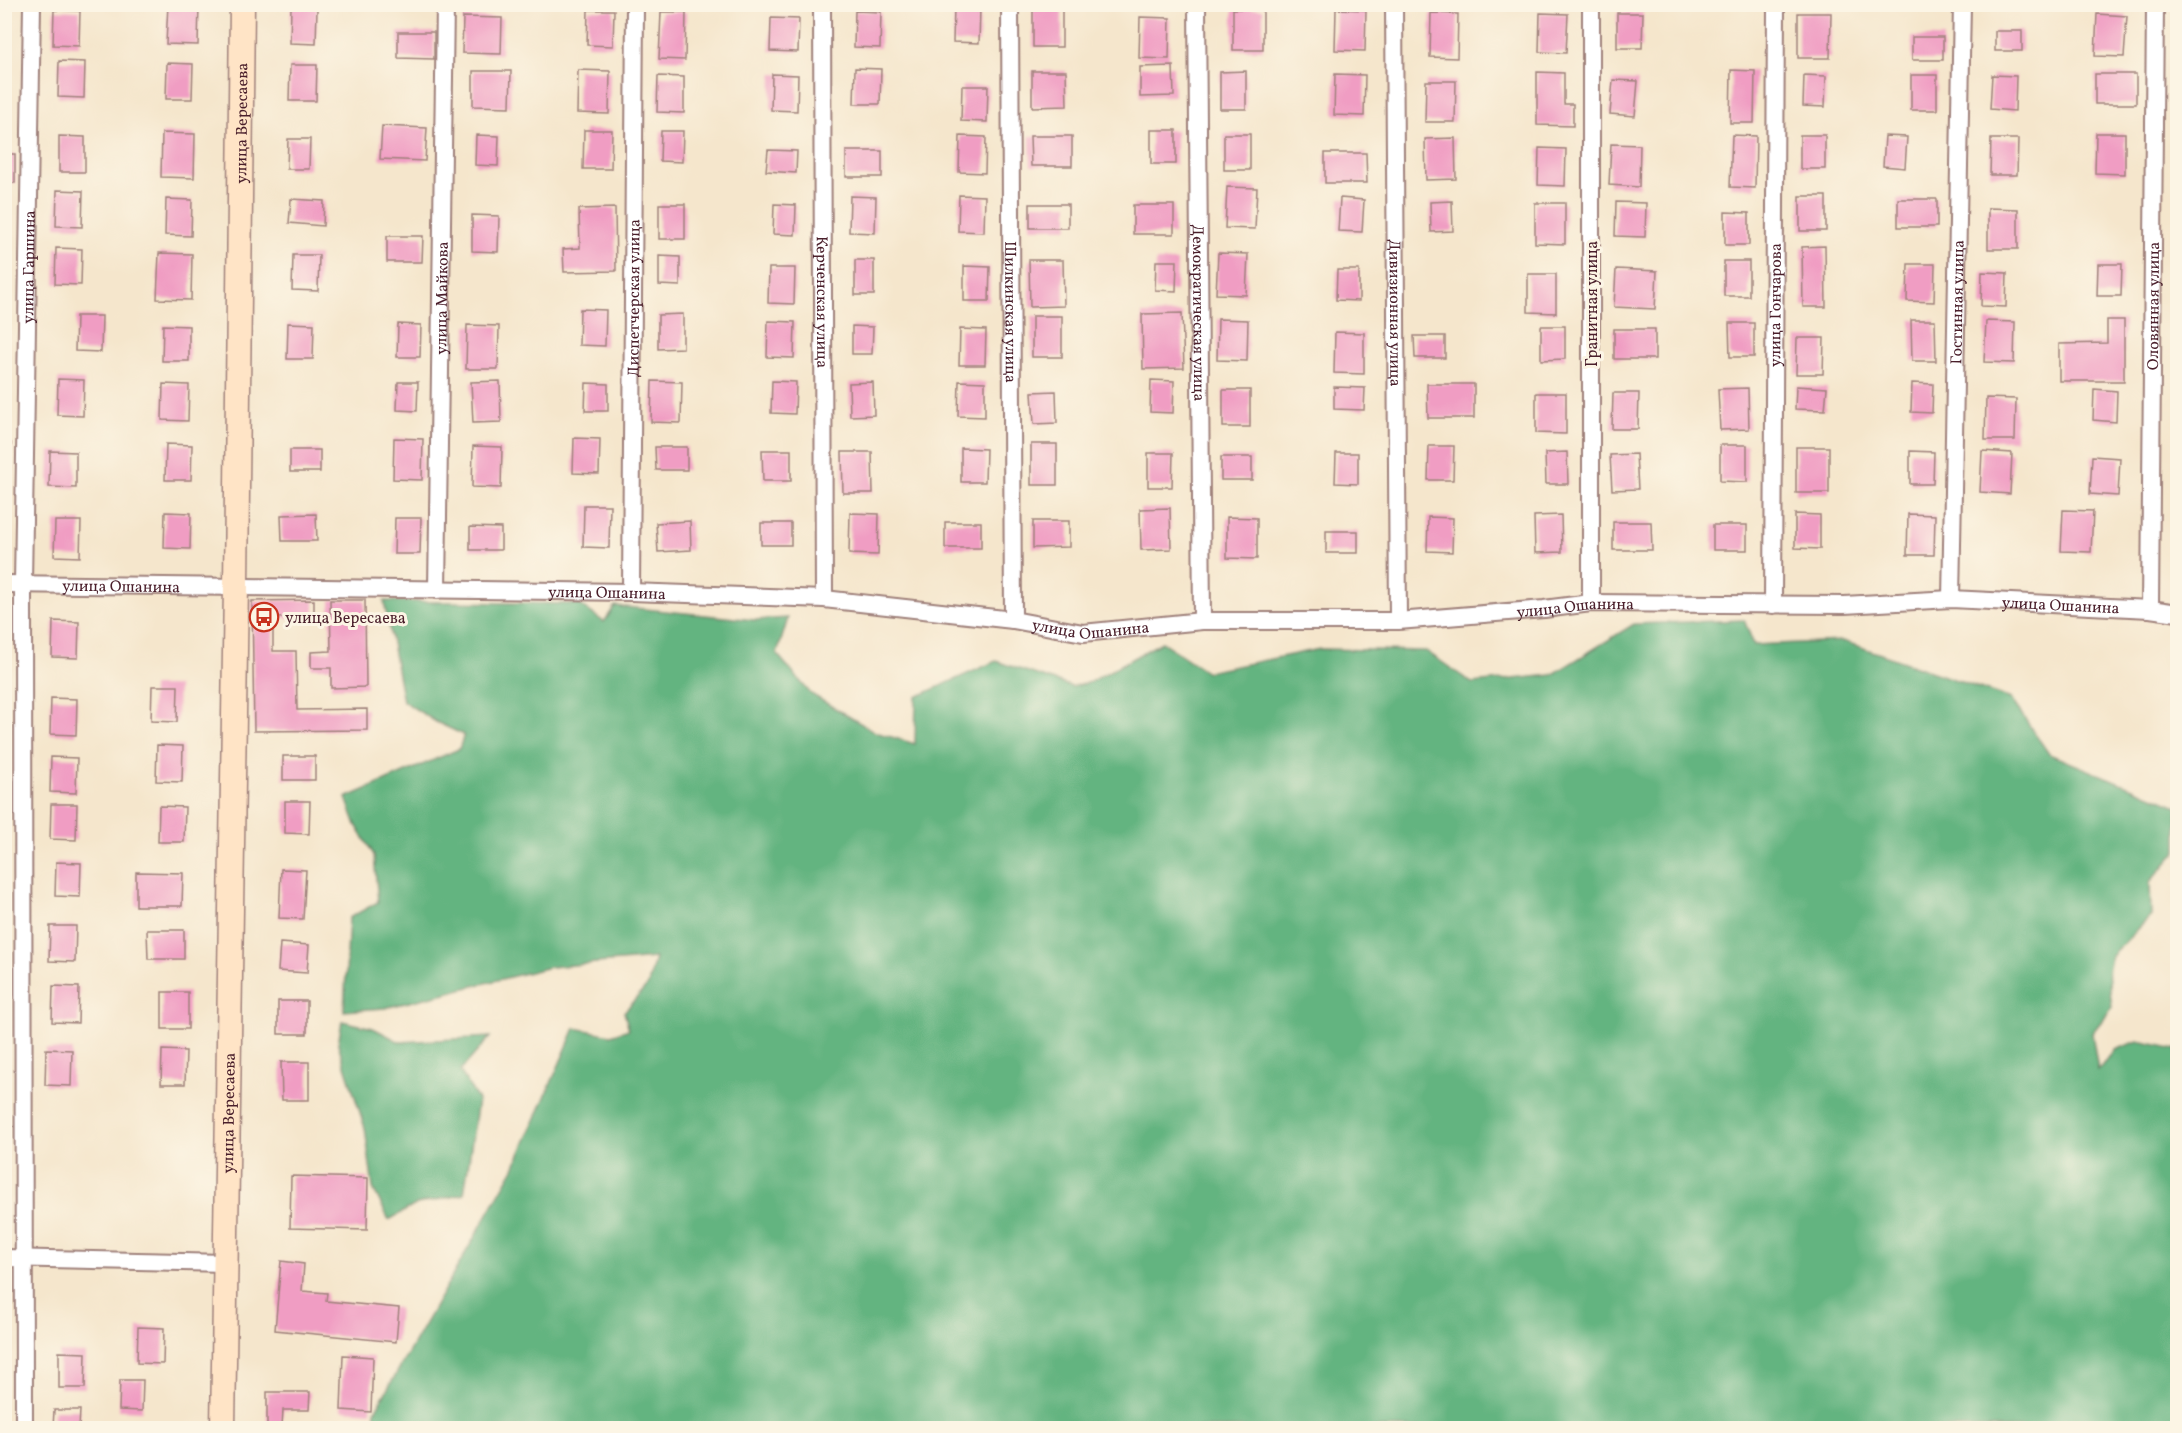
<svg xmlns="http://www.w3.org/2000/svg" width="2182" height="1433" viewBox="0 0 2182 1433" font-family="Vollkorn,serif">
	<style>
		.forest { fill: #63b480; stroke: #566a56; stroke-width: 1.5 }
		.building { fill: #f09dc3 }
		.lines { fill: none; stroke-linecap: round; stroke-linejoin: round }
		.street-casing { stroke: #a0827c; stroke-width: 20 }
		.secondary-casing { stroke: #a0827c; stroke-width: 27 }
		.street { stroke: #fff; stroke-width: 16 }
		.secondary { stroke: #ffe4c6; stroke-width: 24 }
		.labels { text-anchor: middle; stroke-width: 6; stroke-linejoin: round; paint-order: stroke }
		.street-label { font-size: 16px; fill: #4a1f2b; stroke: #fcf5e5 }
		.poi-label { font-size: 16px; fill: #4a1f2b; stroke: #fcf5e5; text-anchor: start }
	</style>
	<rect width="100%" height="100%" fill="#fcf5e5"/>
	<filter id="ink" filterUnits="userSpaceOnUse"><feTurbulence type="fractalNoise" baseFrequency=".0167" numOctaves="2"/><feDisplacementMap in="SourceGraphic" scale="12" xChannelSelector="R" yChannelSelector="G"/><feConvolveMatrix kernelMatrix="1 2 1 2 8 2 1 2 1" color-interpolation-filters="sRGB"/></filter>
	<filter id="wash" filterUnits="userSpaceOnUse"><feTurbulence type="fractalNoise" baseFrequency=".008" numOctaves="4" result="noise"/><feDisplacementMap in="SourceGraphic" scale="24" xChannelSelector="R" yChannelSelector="G"/><feGaussianBlur stdDeviation="1.35" result="paint"/><feColorMatrix in="noise" values="0 0 0 0 0 0 0 0 0 0 0 0 0 0 0 0 0 1.4 0 .05"/><feComposite in="paint" operator="in"/></filter>
	<g filter="url(#wash)">
		<rect width="100%" height="100%" fill="#f5e6cc"/>
		<path class="forest" d="M384,601L579,604L604,622L615,606L755,620L788,618L777,654L811,694L875,732L915,744L916,697L996,661L1072,687L1090,682L1162,642L1207,672L1320,649L1426,651L1472,683L1552,675L1634,624L1744,620L1754,645L1843,641L2011,699L2049,754L2177,806V851L2150,882L2151,916L2111,956L2108,972L2112,1008L2092,1033L2098,1070L2115,1050L2138,1041L2177,1049V1428H374L375,1411L514,1168L575,1028L611,1035L629,1029L624,1012L648,985L655,958L550,967L385,1008L344,1011L349,918L378,902L374,855L356,825L346,798L459,749L464,735L436,722L403,701Z
			M342,1021L373,1028L400,1042L490,1037L460,1071L478,1100L464,1194L417,1204L389,1220L373,1188L365,1128L338,1044Z"/>
		<g id="blocks">
			<path class="building" d="M168,4H199L198,45L166,44Z
				M291,7L317,8L316,44L290,43Z
				M954,7H980L979,43L953,42Z
				M1033,8H1062V47H1033Z
				M1233,9H1263V50H1233Z
				M1336,9L1366,10L1365,51L1335,50Z
				M4,10H8L7,45H4Z
				M54,10L80,11L79,46L53,45Z
				M588,10H614L613,46L587,45Z
				M855,11L881,12L880,48L854,47Z
				M661,12H686L685,60L659,59Z
				M1431,13L1458,14L1457,58L1430,57Z
				M1540,13L1568,14L1566,53L1539,52Z
				M1617,13H1643L1642,48H1617Z
				M1798,13H1831L1830,58H1798Z
				M2097,14L2127,16L2124,57L2095,56Z
				M463,17L502,18L501,54L462,53Z
				M1140,17L1170,18L1169,59L1139,58Z
				M771,18L799,19L798,52L770,51Z
				M1995,31H2022V51H1995Z
				M398,32H434V59L398,58Z
				M1912,37H1943V60H1912Z
				M59,61L85,62L84,98L58,97Z
				M167,63L193,64L192,99H166Z
				M4,64H8L7,97H4Z
				M290,65H317L316,101H289Z
				M1173,66L1174,96L1140,97V67Z
				M855,68L881,69L880,104H854Z
				M578,70L610,71L609,114L577,113Z
				M1731,70L1755,71L1754,123H1730Z
				M473,71H511L510,107L473,106Z
				M1032,71H1066L1067,106L1032,107Z
				M1246,71V109H1220V72Z
				M1537,72L1564,73V104H1573V126L1537,125Z
				M772,74L798,75L797,111L771,110Z
				M1335,74L1365,75L1364,116L1334,115Z
				M2095,74H2136V104H2095Z
				M1804,75L1826,76L1825,107L1803,106Z
				M1911,75H1937V110H1911Z
				M1992,75L2016,76L2015,111L1990,109Z
				M658,76L684,77V113L657,112Z
				M1613,80L1638,81L1635,116L1610,114Z
				M1426,81H1456L1455,122H1425Z
				M962,86H988L987,122L961,121Z
				M4,118H10V154H15V183H4Z
				M382,126L427,128L425,161L380,159Z
				M584,130H612L611,169H583Z
				M1151,130H1176V164H1151Z
				M661,131H683L682,162L660,161Z
				M162,133L195,134L194,178L161,177Z
				M2096,133H2125V174L2095,173Z
				M1224,134H1250V170H1224Z
				M476,135L499,136L498,166L475,165Z
				M1732,135L1756,136L1755,188L1730,187Z
				M1800,135H1825V169H1800Z
				M59,136L85,137V172H59Z
				M960,136L986,137L985,173L959,172Z
				M1030,136H1072V166H1031Z
				M1885,136L1907,137L1905,168L1883,166Z
				M1455,138L1456,179L1426,180L1425,139Z
				M288,139H310L309,169H287Z
				M1991,139H2018L2017,175H1990Z
				M1611,144L1640,145L1639,187L1609,185Z
				M1539,148L1566,149L1565,186L1538,185Z
				M768,150L797,151L796,173L766,171Z
				M846,151H882V177H846Z
				M1325,153H1366L1367,183H1325Z
				M1227,187L1257,188L1255,229L1225,228Z
				M57,190L83,191L82,227L56,226Z
				M4,194H10L9,230L4,229Z
				M959,195L985,196L984,232L958,231Z
				M850,196L876,197L875,233L849,232Z
				M1800,196H1826V231H1800Z
				M1340,198L1364,200L1362,232L1338,231Z
				M166,199L192,200L191,236L165,235Z
				M291,199L324,201L323,226L289,223Z
				M1898,199H1937V227H1898Z
				M1452,201L1453,231L1431,232L1430,202Z
				M1616,202L1646,203L1645,237L1615,236Z
				M1535,203H1565V244L1535,243Z
				M659,204H685V239H659Z
				M774,204L796,205L795,235L773,234Z
				M1030,204H1068V228H1030Z
				M1133,205H1174V234H1133Z
				M615,208L616,271L564,272L563,249L580,248L579,209Z
				M1988,208L2018,209V249H1988Z
				M1725,212L1749,213V245H1725Z
				M472,215L499,216L498,252L472,251Z
				M387,236H423L422,262H387Z
				M1825,246L1826,307H1803L1802,247Z
				M56,248L82,249L81,285L55,284Z
				M159,253L192,254L191,300L157,299Z
				M1218,253L1248,254L1246,295L1216,294Z
				M4,255H9L10,281H4Z
				M293,255H319L318,291L292,290Z
				M659,256L680,257V286L659,285Z
				M855,260H874V295H855Z
				M1029,260H1063L1064,306L1030,307Z
				M1156,261H1177L1176,291L1155,290Z
				M1724,261H1749V296H1724Z
				M1908,264H1935L1934,302L1907,301Z
				M2098,264H2122L2121,296H2097Z
				M964,266L990,267L989,301H964Z
				M769,268H795L794,304L768,303Z
				M1616,269L1657,271L1655,309L1614,307Z
				M1337,270H1359V301L1336,300Z
				M1982,272L2007,273L2006,307L1981,306Z
				M1528,274H1556V313L1528,312Z
				M580,309L606,310L605,346L579,345Z
				M1182,313L1184,368L1143,369L1142,314Z
				M683,314V348L658,349V315Z
				M76,316H102L101,352L75,351Z
				M1032,316H1062V357H1032Z
				M1218,319L1248,320L1247,361L1217,360Z
				M1911,320H1935L1936,361H1912Z
				M2107,320H2124V381H2059V344L2107,343Z
				M768,321L795,322L794,358L767,357Z
				M1986,321L2015,322L2014,363L1984,362Z
				M288,323L314,324L313,359H287Z
				M1729,323H1754V357H1730Z
				M398,324L421,325L420,357H397Z
				M163,325L189,326V361H162Z
				M467,325L499,326L498,369H466Z
				M4,326H8L7,362H4Z
				M852,326L873,327L872,354H852Z
				M1541,326H1565V359L1541,360Z
				M960,329L986,330L985,365H959Z
				M1614,329H1655V359H1614Z
				M1335,332L1364,333V374L1334,373Z
				M1414,336H1445V358H1415Z
				M1797,338H1824L1823,374H1796Z
				M58,379L84,380L83,416L57,415Z
				M1151,380L1174,381L1173,413L1150,412Z
				M4,381H8L7,416H4Z
				M500,381L501,422L473,423L471,382Z
				M652,381L682,382L681,423L651,422Z
				M772,381L796,382L795,414L771,413Z
				M959,381L985,382V417L958,416Z
				M398,382H418L417,411L397,410Z
				M873,382L874,415L850,416L849,383Z
				M586,383L608,384V411H585Z
				M1912,383L1933,384L1932,413L1911,412Z
				M163,384L189,385L188,421L162,420Z
				M1427,384H1474V418H1428Z
				M1796,386L1827,388L1825,410L1795,409Z
				M1334,387L1365,388L1364,410L1334,409Z
				M1748,388L1749,429L1720,430L1718,389Z
				M2094,389L2117,391L2116,422L2093,420Z
				M1223,390H1250V427H1223Z
				M1056,391L1057,423L1034,424L1032,392Z
				M1536,393H1566V434L1536,433Z
				M1613,393H1639L1638,429H1612Z
				M1986,398L2016,399L2015,440H1985Z
				M394,438L423,439L422,480L393,479Z
				M574,438L600,439L599,474L573,473Z
				M5,443H11L10,485L5,484Z
				M166,444L192,445L191,480H165Z
				M1031,444H1057V485H1031Z
				M1720,445H1747V482L1720,481Z
				M473,446L502,447L501,488L472,487Z
				M1429,446H1454L1453,480H1428Z
				M655,447H687V470H656Z
				M1796,447H1829V493H1796Z
				M961,448L986,449L985,482H961Z
				M290,450H320V472H290Z
				M762,450H791V481H763Z
				M50,451L76,452V488L49,487Z
				M1910,451L1934,452L1933,484H1910Z
				M1982,451L2012,453L2010,494L1980,492Z
				M842,452H872L873,493H843Z
				M1567,452L1568,484H1546L1545,453Z
				M1148,453H1173L1172,487H1148Z
				M1336,453H1358V484L1335,483Z
				M1636,454L1638,489L1612,490L1610,455Z
				M2092,456L2120,458L2118,496L2090,494Z
				M1221,457H1252V480H1221Z
				M584,505H610L609,548L583,547Z
				M1170,508L1171,549L1141,550L1140,509Z
				M2063,510L2093,511L2091,552L2061,551Z
				M165,512L191,513L190,549L164,548Z
				M850,513L879,514L878,555L849,554Z
				M316,514L317,541H282L281,515Z
				M1795,514L1820,515V549L1795,548Z
				M1908,514L1935,515L1934,555H1907Z
				M1561,515L1562,552L1535,553L1534,516Z
				M1227,517L1257,518V559L1227,558Z
				M1428,517L1453,518L1452,552L1427,551Z
				M395,518H421L420,554H394Z
				M55,521H81L80,557L54,556Z
				M690,521L691,550L658,552L656,523Z
				M1033,521H1069V547L1033,548Z
				M945,522H981V548H945Z
				M1613,522H1651L1652,550H1613Z
				M761,523H791V545H761Z
				M1713,525H1747V550H1713Z
				M470,527L501,528V550H470Z
				M1326,531H1358V553H1326Z
				M314,600V617L273,618V651H296L297,710L367,709V730L254,731L252,601Z
				M330,600H365L366,687L331,688V668H311V652L331,651Z
				M53,621L79,622L78,658L52,657Z
				M152,686H178L177,722L151,721Z
				M51,698L77,699L76,735L50,734Z
				M157,745L183,746L182,782L156,781Z
				M283,756H315V780H283Z
				M51,757L77,758L76,793L50,792Z
				M285,801H310L309,834L285,833Z
				M51,804H77L76,840L50,839Z
				M159,806L185,807L184,842H158Z
				M56,862L81,863L80,897L55,896Z
				M281,869L306,870L303,919L279,918Z
				M136,872L183,873L182,906H136Z
				M50,926H76L75,962L49,961Z
				M147,930H184V959H148Z
				M280,943L309,945L307,973L278,971Z
				M53,986L79,987L78,1023L52,1022Z
				M162,992H188V1029H162Z
				M278,1001H307V1034H278Z
				M46,1049L72,1050L71,1086L45,1085Z
				M162,1050L186,1051L185,1084H161Z
				M281,1062H309V1100H282Z
				M291,1176L368,1178L367,1230L290,1228Z
				M281,1261L304,1264L302,1291L327,1293L326,1301L399,1308L396,1342L275,1330Z
				M138,1327L164,1328L163,1364L137,1363Z
				M59,1352L86,1353L85,1388H59Z
				M343,1355L373,1357L371,1412L341,1410Z
				M120,1380H143L142,1411L119,1410Z
				M267,1392H310L309,1410H283L282,1426H267Z
				M54,1410H80L79,1428H53Z
				M143,1423H168L167,1428H143Z"/>
		</g>
	</g>
	<g filter="url(#ink)">
		<use href="#blocks" fill-opacity="0" stroke="#a0827c" stroke-width="1.5"/>
		<g class="lines">
			<g class="street-casing">
				<g id="street">
					<path id="s1" d="M822,4L824,599"/>
					<path id="s2" d="M1010,4L1013,620"/>
					<path id="s3" d="M1197,4L1202,621"/>
					<path id="s4" d="M1394,4L1398,621"/>
					<path id="s5" d="M4,584L631,592L824,599L1013,620L1083,633L1202,621H1398L1544,609L1591,603L1844,605L1951,599L2150,609L2178,613"/>
					<path id="s6" d="M437,590L445,4"/>
					<path id="s7" d="M631,592L635,4"/>
					<path id="s8" d="M1951,599L1962,4"/>
					<path d="M1591,603V4"/>
					<path id="s9" d="M1773,605L1776,4"/>
					<path id="s10" d="M2150,609L2155,4"/>
					<path d="M4,1258L226,1263"/>
					<path id="s11" d="M24,1428L23,584L32,4"/>
				</g>
			</g>
			<g class="secondary-casing">
				<g id="secondary">
					<path id="s12" d="M223,1428L236,586L242,4"/>
				</g>
			</g>
			<use href="#street" class="street"/>
			<use href="#secondary" class="secondary"/>
		</g>
	</g>
	<defs>
		<g id="bus-ring" transform="scale(1.5)"><circle r="9.5" fill="#fcf5e5" stroke="#c8321e" stroke-width="1.5"/><path d="M-5-6H5V4H4V6H2V4H-2V6H-4V4H-5ZM-3.5-4V0h7V-4ZM-3.5 1.2v1.5H-2V1.2ZM2 1.2v1.5H3.5V1.2Z" fill="#c8321e"/></g>
	</defs>
	<g fill-rule="evenodd">
		<use href="#bus-ring" x="264" y="617"/>
	</g>
	<g class="labels">
		<g class="street-label">
			<text dy="6" stroke="none"><textPath href="#s12" startOffset="1305">улица Вересаева</textPath></text>
			<text dy="6" stroke="none"><textPath href="#s11" startOffset="1161">улица Гаршина</textPath></text>
			<text dy="6" stroke="none"><textPath href="#s6" startOffset="292">улица Майкова</textPath></text>
			<text dy="6" stroke="none"><textPath href="#s7" startOffset="294">Диспетчерская улица</textPath></text>
			<text dy="6" stroke="none"><textPath href="#s1" startOffset="298">Керченская улица</textPath></text>
			<text dy="6" stroke="none"><textPath href="#s8" startOffset="297">Гостинная улица</textPath></text>
			<text transform="translate(1591 304) rotate(-90)" y="6">Гранитная улица</text>
			<text dy="6" stroke="none"><textPath href="#s9" startOffset="300">улица Гончарова</textPath></text>
			<text dy="6" stroke="none"><textPath href="#s10" startOffset="303">Оловянная улица</textPath></text>
			<text dy="6" stroke="none"><textPath href="#s2" startOffset="308">Шилкинская улица</textPath></text>
			<text dy="6" stroke="none"><textPath href="#s3" startOffset="309">Демократическая улица</textPath></text>
			<text dy="6" stroke="none"><textPath href="#s4" startOffset="309">Дивизионная улица</textPath></text>
			<text dy="6" stroke="none"><textPath href="#s5" startOffset="117">улица Ошанина</textPath></text>
			<text dy="6" stroke="none"><textPath href="#s5" startOffset="603">улица Ошанина</textPath></text>
			<text dy="6" stroke="none"><textPath href="#s5" startOffset="2061">улица Ошанина</textPath></text>
			<text dy="6" stroke="none"><textPath href="#s5" startOffset="1575">улица Ошанина</textPath></text>
			<text dy="6" stroke="none"><textPath href="#s5" startOffset="1089">улица Ошанина</textPath></text>
			<text dy="6" stroke="none"><textPath href="#s12" startOffset="315">улица Вересаева</textPath></text>
		</g>
		<g class="poi-label">
			<text x="285" y="623">улица Вересаева</text>
		</g>
	</g>
	<rect width="2182" height="1433" fill="none" stroke="#fcf5e5" stroke-width="24"/>
</svg>
